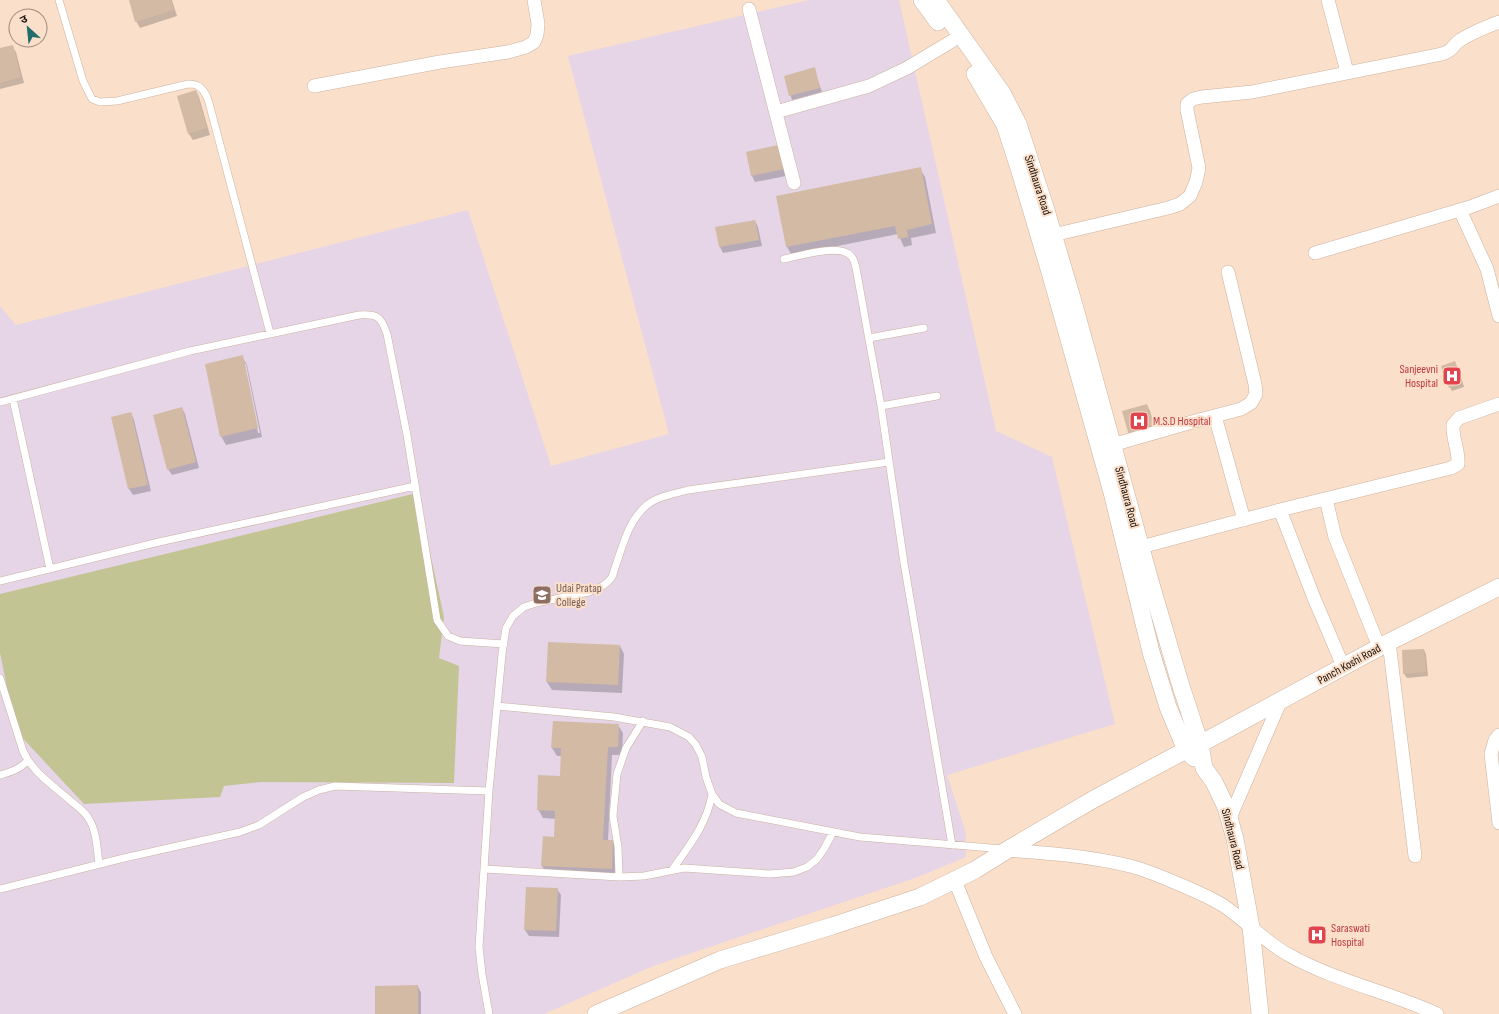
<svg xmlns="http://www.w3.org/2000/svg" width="1499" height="1014" viewBox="0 0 1499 1014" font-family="'Sofia Sans Condensed','Noto Sans Devanagari',sans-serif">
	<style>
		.education { fill: #e5d5e7 }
		.green { fill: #c2c593 }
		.shadow { fill: #0003; fill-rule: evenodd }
		.building { fill: #d3baa5 }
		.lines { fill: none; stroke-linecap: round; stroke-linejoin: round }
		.service-casing { stroke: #ccb29e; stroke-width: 8 }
		.minor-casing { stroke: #ccb29e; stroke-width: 14 }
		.tertiary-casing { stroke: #ccb29e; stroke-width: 18 }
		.service { stroke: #fff; stroke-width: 7 }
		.minor { stroke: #fff; stroke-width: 13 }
		.tertiary { stroke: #fff; stroke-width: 17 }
		.labels { text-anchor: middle; stroke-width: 4; stroke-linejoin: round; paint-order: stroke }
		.street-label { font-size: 12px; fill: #160d07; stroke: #fadfca }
		.health-label { font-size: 12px; fill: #be3a42; stroke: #fadfca; text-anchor: start }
		.education-label { font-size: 12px; fill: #785e54; stroke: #fadfca; text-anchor: start }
	</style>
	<rect width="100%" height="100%" fill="#fadfca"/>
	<path class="education" d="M809,0H899L996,431L1052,457L1115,724L947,775L966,833V857L915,878L653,966L544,1014H0V306L16,325L468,210L551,466L669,434L568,56Z"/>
	<path class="green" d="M417,493L444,617L439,658L459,666L454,783L261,782L224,786L220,797L84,804L16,731L0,653V594Z"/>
	<path class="shadow" d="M130,0H172L177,16L140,28L136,21Z
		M12,46L16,52L24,83L0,89V49Z
		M814,69L822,92L792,100L785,77Z
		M196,91L199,97L210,135L193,140L189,134L179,96Z
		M778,146L786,176L755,182L752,176L747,153Z
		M920,169L925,177L936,233L911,238L912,245L904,247L898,234L792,255L787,247L777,197Z
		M755,221L758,227L762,246L723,253L720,247L716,228Z
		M242,357L247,365L262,437L226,445L221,436ZM244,364H246L260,433H258Z
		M1457,366L1464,387L1452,391L1450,387Z
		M1147,405L1150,411L1158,439L1135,445Z
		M182,408L185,414L199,468L172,475L168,469Z
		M131,413L134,420L151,491L133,495L129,489L113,418Z
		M620,646L624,654L622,693L552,690L547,682Z
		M1424,650L1426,654L1428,676L1407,678L1404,674L1403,651Z
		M618,725L623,733L622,755H612L608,841H613L617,849L616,877L547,874L542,866L555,838L556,819L543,818L538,809L561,777L562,756H557L552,748Z
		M557,889L561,895L559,937L529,936L525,930Z
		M418,986L421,993V1014H376Z"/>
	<path class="building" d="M129,0H171L174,10L135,22Z
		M13,45L21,77L0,83V48Z
		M815,67L820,88L789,96L784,76Z
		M196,90L207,128L188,134L177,96Z
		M778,145L784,169L751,176L746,152Z
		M921,167L932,224L907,230L908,237L898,239L895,226L786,247L776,196Z
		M755,220L759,240L719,247L715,227Z
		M243,355L258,428L220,437L205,364Z
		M1455,361L1463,383L1449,388L1441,366Z
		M1147,404L1155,432L1130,439L1122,411Z
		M182,407L196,462L167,470L153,415Z
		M131,412L148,485L128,489L111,417Z
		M548,642L620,645L618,685L546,682Z
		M1424,649L1426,672L1403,674L1402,650Z
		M553,721L619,724L618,747H608L603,840H613L612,869L541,866L543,836L554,837L555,811L537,810L538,775L560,776L561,748H551Z
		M526,887L558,888L556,931L524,930Z
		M418,985V1014H375V986Z"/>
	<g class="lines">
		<g class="service-casing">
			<path id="service" d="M59,0L83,81L92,99L100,102L117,101L188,84C191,84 195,84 198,86C208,91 210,108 213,118L270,333
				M784,259C799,256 840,243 851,256C854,259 855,264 856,268L881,406L904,563L952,845
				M869,338L924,328
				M13,399L50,569
				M0,402L190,351L359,315C377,314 381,316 387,334L407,435L437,620L448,636L460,641L504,644
				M881,406L937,396
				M0,581L159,542L415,486
				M0,678L23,751C33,773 54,786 72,802C78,807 85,812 89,819C97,832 97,850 99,864
				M497,706L614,717L670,727L689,737L696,745L702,757L706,777L712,794L719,804L736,813L860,837L1003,849
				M0,775C11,772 20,769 27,761
				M484,869L619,877L644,876L684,868L770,874L794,872L807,867L817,859L824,849L833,832
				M672,870C689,846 707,824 712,794
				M619,877L618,847L613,816L617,774L626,748L643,721
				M0,889L124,858L240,832L259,825L303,797L319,790L335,786L489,791
				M489,1014L482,974L479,947L489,791L502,654L506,628L513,616L524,607L536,603L589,592C598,589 607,585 612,577C614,572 615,567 617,562C624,541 630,519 647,505C658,496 674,494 688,490L889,462"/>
		</g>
		<g class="minor-casing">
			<path id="minor" d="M1328,0L1347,72
				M749,9L794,183
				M314,86L440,62L508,52L526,47L534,42L537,35L538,24L534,0
				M776,112L869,86L907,68L952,41
				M1460,210L1487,269L1499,316
				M1053,235L1168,208L1180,204L1190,196L1196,182L1199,168L1187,110V104L1193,99L1202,97L1252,92L1442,54C1454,50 1451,47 1459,41C1470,33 1486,27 1499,22
				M1315,253L1470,207L1499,196
				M1215,416L1244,520
				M1112,445L1192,422L1241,409L1251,403L1256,394L1255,384L1228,272
				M1326,499L1335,537L1379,647
				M1280,510L1314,598L1343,666
				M1141,547L1280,510L1451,468L1458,464C1459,450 1452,438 1453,425L1459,418L1499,404
				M1389,642L1415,856
				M1499,735L1495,740L1491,754L1499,823
				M1229,820L1281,700
				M1007,850C1048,853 1089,856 1130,866C1147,870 1164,878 1181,885C1195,891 1210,897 1224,906C1246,921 1265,942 1289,955C1335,981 1389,992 1437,1014
				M955,881L986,957L1015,1014"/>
		</g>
		<g class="tertiary-casing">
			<path id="tertiary" d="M922,0L938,22
				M936,0L1002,93L1018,124L1045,207L1074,305L1150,581L1180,683L1200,744L1204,768L1214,782L1226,807L1235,839L1251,927L1260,1014
				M975,74L1005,125L1019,168L1050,272L1112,492L1151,652L1168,707L1186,750L1194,758
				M596,1014L720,960L832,926L920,897L975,870L1007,850L1094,799L1186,750L1200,744L1389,642L1499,587"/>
		</g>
		<use href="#service" class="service"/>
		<use href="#minor" class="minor"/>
		<use href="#tertiary" class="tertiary"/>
	</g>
	<defs>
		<g id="hospital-square" transform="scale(1)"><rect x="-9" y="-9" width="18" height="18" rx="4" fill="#e0444e" stroke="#fadfca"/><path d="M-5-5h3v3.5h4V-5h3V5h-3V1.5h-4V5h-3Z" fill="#fff"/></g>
		<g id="university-square" transform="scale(1)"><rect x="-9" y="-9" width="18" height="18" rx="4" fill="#8d6e63" stroke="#fadfca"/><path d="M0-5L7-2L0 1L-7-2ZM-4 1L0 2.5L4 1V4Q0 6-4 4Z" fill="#fff"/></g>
	</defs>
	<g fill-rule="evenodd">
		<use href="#hospital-square" x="1452" y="376"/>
		<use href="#hospital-square" x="1139" y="421"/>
		<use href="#university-square" x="542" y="595"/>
		<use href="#hospital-square" x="1317" y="935"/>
	</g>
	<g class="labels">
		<g class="street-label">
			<text transform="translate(1038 185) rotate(72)" y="4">Sindhaura Road</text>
			<text transform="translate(1127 497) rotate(75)" y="4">Sindhaura Road</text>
			<text transform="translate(1349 664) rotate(-29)" y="4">Panch Koshi Road</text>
			<text transform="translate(1233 839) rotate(76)" y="4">Sindhaura Road</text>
		</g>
		<g class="health-label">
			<text x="1438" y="373" text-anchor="end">Sanjeevni<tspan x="1438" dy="14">Hospital</tspan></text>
			<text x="1153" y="425">M.S.D Hospital</text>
			<text x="1331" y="932">Saraswati<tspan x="1331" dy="14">Hospital</tspan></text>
		</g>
		<g class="education-label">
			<text x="556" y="592">Udai Pratap<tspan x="556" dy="14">College</tspan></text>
		</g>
	</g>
	<g transform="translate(28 28) rotate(333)"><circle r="19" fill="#fadfca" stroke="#9f8b7c"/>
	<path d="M0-3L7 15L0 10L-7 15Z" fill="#216d6d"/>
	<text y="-6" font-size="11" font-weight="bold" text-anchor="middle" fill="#160d07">उ</text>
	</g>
</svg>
